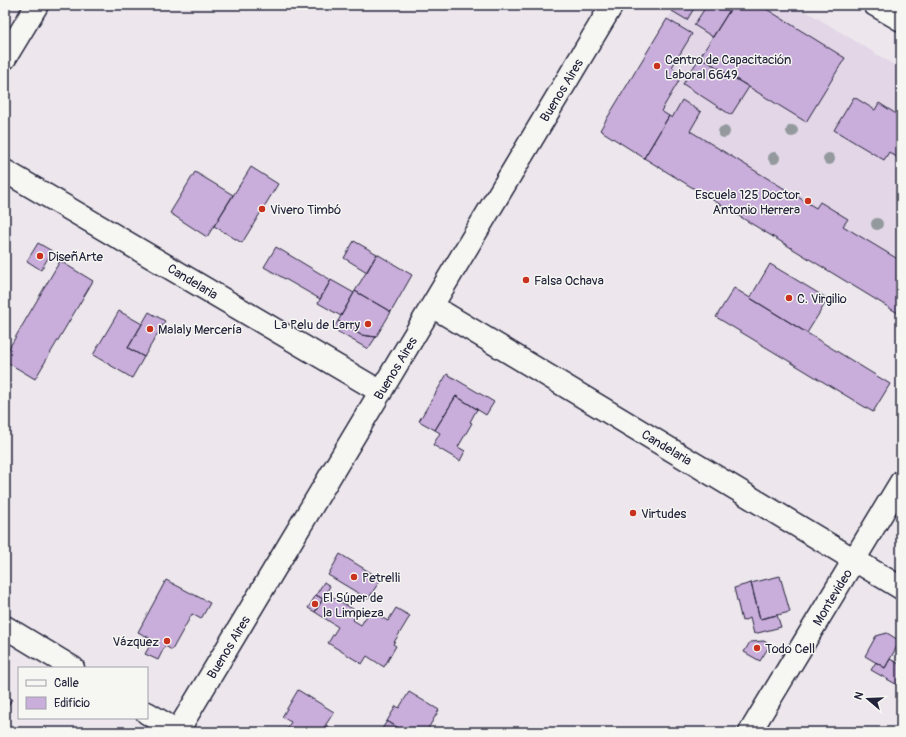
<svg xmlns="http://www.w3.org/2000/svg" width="906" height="737" viewBox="0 0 906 737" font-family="Pangolin,sans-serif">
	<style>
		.built { fill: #e2d6e7 }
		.building { fill: #c9adda; stroke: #22223b }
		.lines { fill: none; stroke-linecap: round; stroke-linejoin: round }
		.minor-casing { stroke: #22223b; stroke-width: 25 }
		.major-casing { stroke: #22223b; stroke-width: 25 }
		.minor { stroke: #f6f6f2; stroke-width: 22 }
		.major { stroke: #f6f6f2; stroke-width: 22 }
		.tree { fill: #93999c }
		.poi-dot { fill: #c8321e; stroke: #f6f6f2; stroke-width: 1.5 }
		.labels { text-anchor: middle; stroke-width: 3; stroke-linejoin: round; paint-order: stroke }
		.poi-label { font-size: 13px; fill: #22223b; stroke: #f6f6f2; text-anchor: start }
		.street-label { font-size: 13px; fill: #22223b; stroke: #f6f6f2 }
	</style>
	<rect width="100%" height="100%" fill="#ede7ed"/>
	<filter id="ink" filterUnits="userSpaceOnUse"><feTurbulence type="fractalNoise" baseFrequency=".025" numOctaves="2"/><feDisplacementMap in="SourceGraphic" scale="8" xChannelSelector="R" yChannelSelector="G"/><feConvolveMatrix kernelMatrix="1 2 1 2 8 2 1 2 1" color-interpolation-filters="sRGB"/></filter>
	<g filter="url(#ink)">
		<path class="built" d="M676,5H796L901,69V315L600,130Z"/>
		<path class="building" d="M676,5H696L687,20L672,11Z
			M707,5H733L713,37L694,25Z
			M733,5H760L845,58L806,122L700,57Z
			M667,19L692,34L672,67L683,74L661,111L669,116L644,158L600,130Z
			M700,57L749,87L731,115L683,84Z
			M854,97L875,110L879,103L901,117V160L889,152L884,160L834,130Z
			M682,100L701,112L690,131L816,208L820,202L848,219L843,226L901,261V315L644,158L669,116L672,118Z
			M251,167L278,184L242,243L214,226Z
			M195,172L233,195L207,237L170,213Z
			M354,241L377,254L367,272L344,258Z
			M38,243L52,251L41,270L27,261Z
			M276,247L331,280L320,299L264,267Z
			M377,254L412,275L391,312L355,291Z
			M60,261L93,281L35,379L5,361V355Z
			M770,264L828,299L807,333L750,298Z
			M331,280L354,293L341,316L318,303Z
			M734,288L890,384L873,412L716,317Z
			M355,291L391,312L376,337L361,335L338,321Z
			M119,311L142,324L128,348L144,357L132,378L93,355Z
			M149,312L165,321L144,357L128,348Z
			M338,321L361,335L376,337L368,349L333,329Z
			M447,374L494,402L486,415L456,396L435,430L419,421Z
			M456,396L477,409L470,422L472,423L458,447L465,451L460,461L433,445L440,433L435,430Z
			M340,554L381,579L368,599L328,575Z
			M780,576L790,612L760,619L751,583Z
			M166,580L210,603L201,619L192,614L172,650L165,646L158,660L145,654L153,640L138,632Z
			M324,582L330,586L323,599L316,595Z
			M751,583L760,619L777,615L781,627L754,634L750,618L742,621L734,588Z
			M326,593L358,612L353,620L361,625L370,611L388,621L396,608L410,616L393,644L396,646L384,667L367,656L362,664L328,643L338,627L315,612Z
			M316,595L323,599L315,612L308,608Z
			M887,633L900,641L885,668L865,656L876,636Z
			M764,641L770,645L760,661L744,652L750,642Z
			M890,659L901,665V687L871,670L876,662L885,668Z
			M298,690L334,712L321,732H285L291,722L282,717Z
			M409,692L439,710L426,732H405L387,721L396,706L399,708Z
			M5,695L12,699L5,711Z
			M387,721L405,732H380Z
			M326,725L337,732H321Z"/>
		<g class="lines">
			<g class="minor-casing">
				<path id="minor" d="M875,5L901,20
					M5,58L37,5
					M5,171L381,392
					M432,306L901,588
					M177,732L612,5
					M750,732L901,482"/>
			</g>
			<g class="major-casing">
				<path id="major" d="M5,627L73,668
					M147,713L179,732"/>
			</g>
			<use href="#minor" class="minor"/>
			<use href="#major" class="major"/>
		</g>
		<g class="tree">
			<circle cx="792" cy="131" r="6"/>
			<circle cx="724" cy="132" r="6"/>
			<circle cx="774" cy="158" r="6"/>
			<circle cx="829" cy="159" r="6"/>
			<circle cx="877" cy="224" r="6"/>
		</g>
	</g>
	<g class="poi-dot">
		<circle cx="657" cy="66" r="4"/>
		<circle cx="808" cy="201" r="4"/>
		<circle cx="262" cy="209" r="4"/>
		<circle cx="40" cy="256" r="4"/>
		<circle cx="526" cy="280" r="4"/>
		<circle cx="789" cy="298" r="4"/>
		<circle cx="368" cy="324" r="4"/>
		<circle cx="150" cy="329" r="4"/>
		<circle cx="633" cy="513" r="4"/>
		<circle cx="354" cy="577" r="4"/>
		<circle cx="315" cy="604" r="4"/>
		<circle cx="167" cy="641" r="4"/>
		<circle cx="757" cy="648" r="4"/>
	</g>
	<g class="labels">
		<g class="poi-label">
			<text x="665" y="64">Centro de Capacitación<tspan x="665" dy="15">Laboral 6649</tspan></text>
			<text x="800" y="199" text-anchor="end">Escuela 125 Doctor<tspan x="800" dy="15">Antonio Herrera</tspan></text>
			<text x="270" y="214">Vivero Timbó</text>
			<text x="48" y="261">DiseñArte</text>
			<text x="534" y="285">Falsa Ochava</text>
			<text x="797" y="303">C. Virgilio</text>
			<text x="360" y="329" text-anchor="end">La Pelu de Larry</text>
			<text x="158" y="334">Malaly Mercería</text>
			<text x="641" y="518">Virtudes</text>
			<text x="362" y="582">Petrelli</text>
			<text x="323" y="602">El Súper de<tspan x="323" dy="15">la Limpieza</tspan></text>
			<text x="159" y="646" text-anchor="end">Vázquez</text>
			<text x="765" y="653">Todo Cell</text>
		</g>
		<g class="street-label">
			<text transform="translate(561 90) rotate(-59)" y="5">Buenos Aires</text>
			<text transform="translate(193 281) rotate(31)" y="5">Candelaria</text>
			<text transform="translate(395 368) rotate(-59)" y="5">Buenos Aires</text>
			<text transform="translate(667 447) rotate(31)" y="5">Candelaria</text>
			<text transform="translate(832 597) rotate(-59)" y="5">Montevideo</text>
			<text transform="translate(228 647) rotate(-59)" y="5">Buenos Aires</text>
		</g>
	</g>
	<rect width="906" height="737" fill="none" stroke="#f6f6f2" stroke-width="20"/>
	<rect x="10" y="10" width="886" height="717" fill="none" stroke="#22223b" stroke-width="1.5" filter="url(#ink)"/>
	<rect x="18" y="667" width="130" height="52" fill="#f6f6f2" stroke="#a1a1a9"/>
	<rect x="26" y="680" width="20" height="6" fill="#f6f6f2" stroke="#a1a1a9"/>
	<text x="54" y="687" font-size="12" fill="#22223b">Calle</text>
	<rect x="26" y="697" width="20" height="12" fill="#c9adda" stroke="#a1a1a9"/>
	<text x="54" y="707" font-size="12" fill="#22223b">Edificio</text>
	<g transform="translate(868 699) rotate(289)" stroke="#f6f6f2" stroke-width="3" paint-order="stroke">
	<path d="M0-3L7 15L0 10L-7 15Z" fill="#22223b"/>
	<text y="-6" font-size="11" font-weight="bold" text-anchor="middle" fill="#22223b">N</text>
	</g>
</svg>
